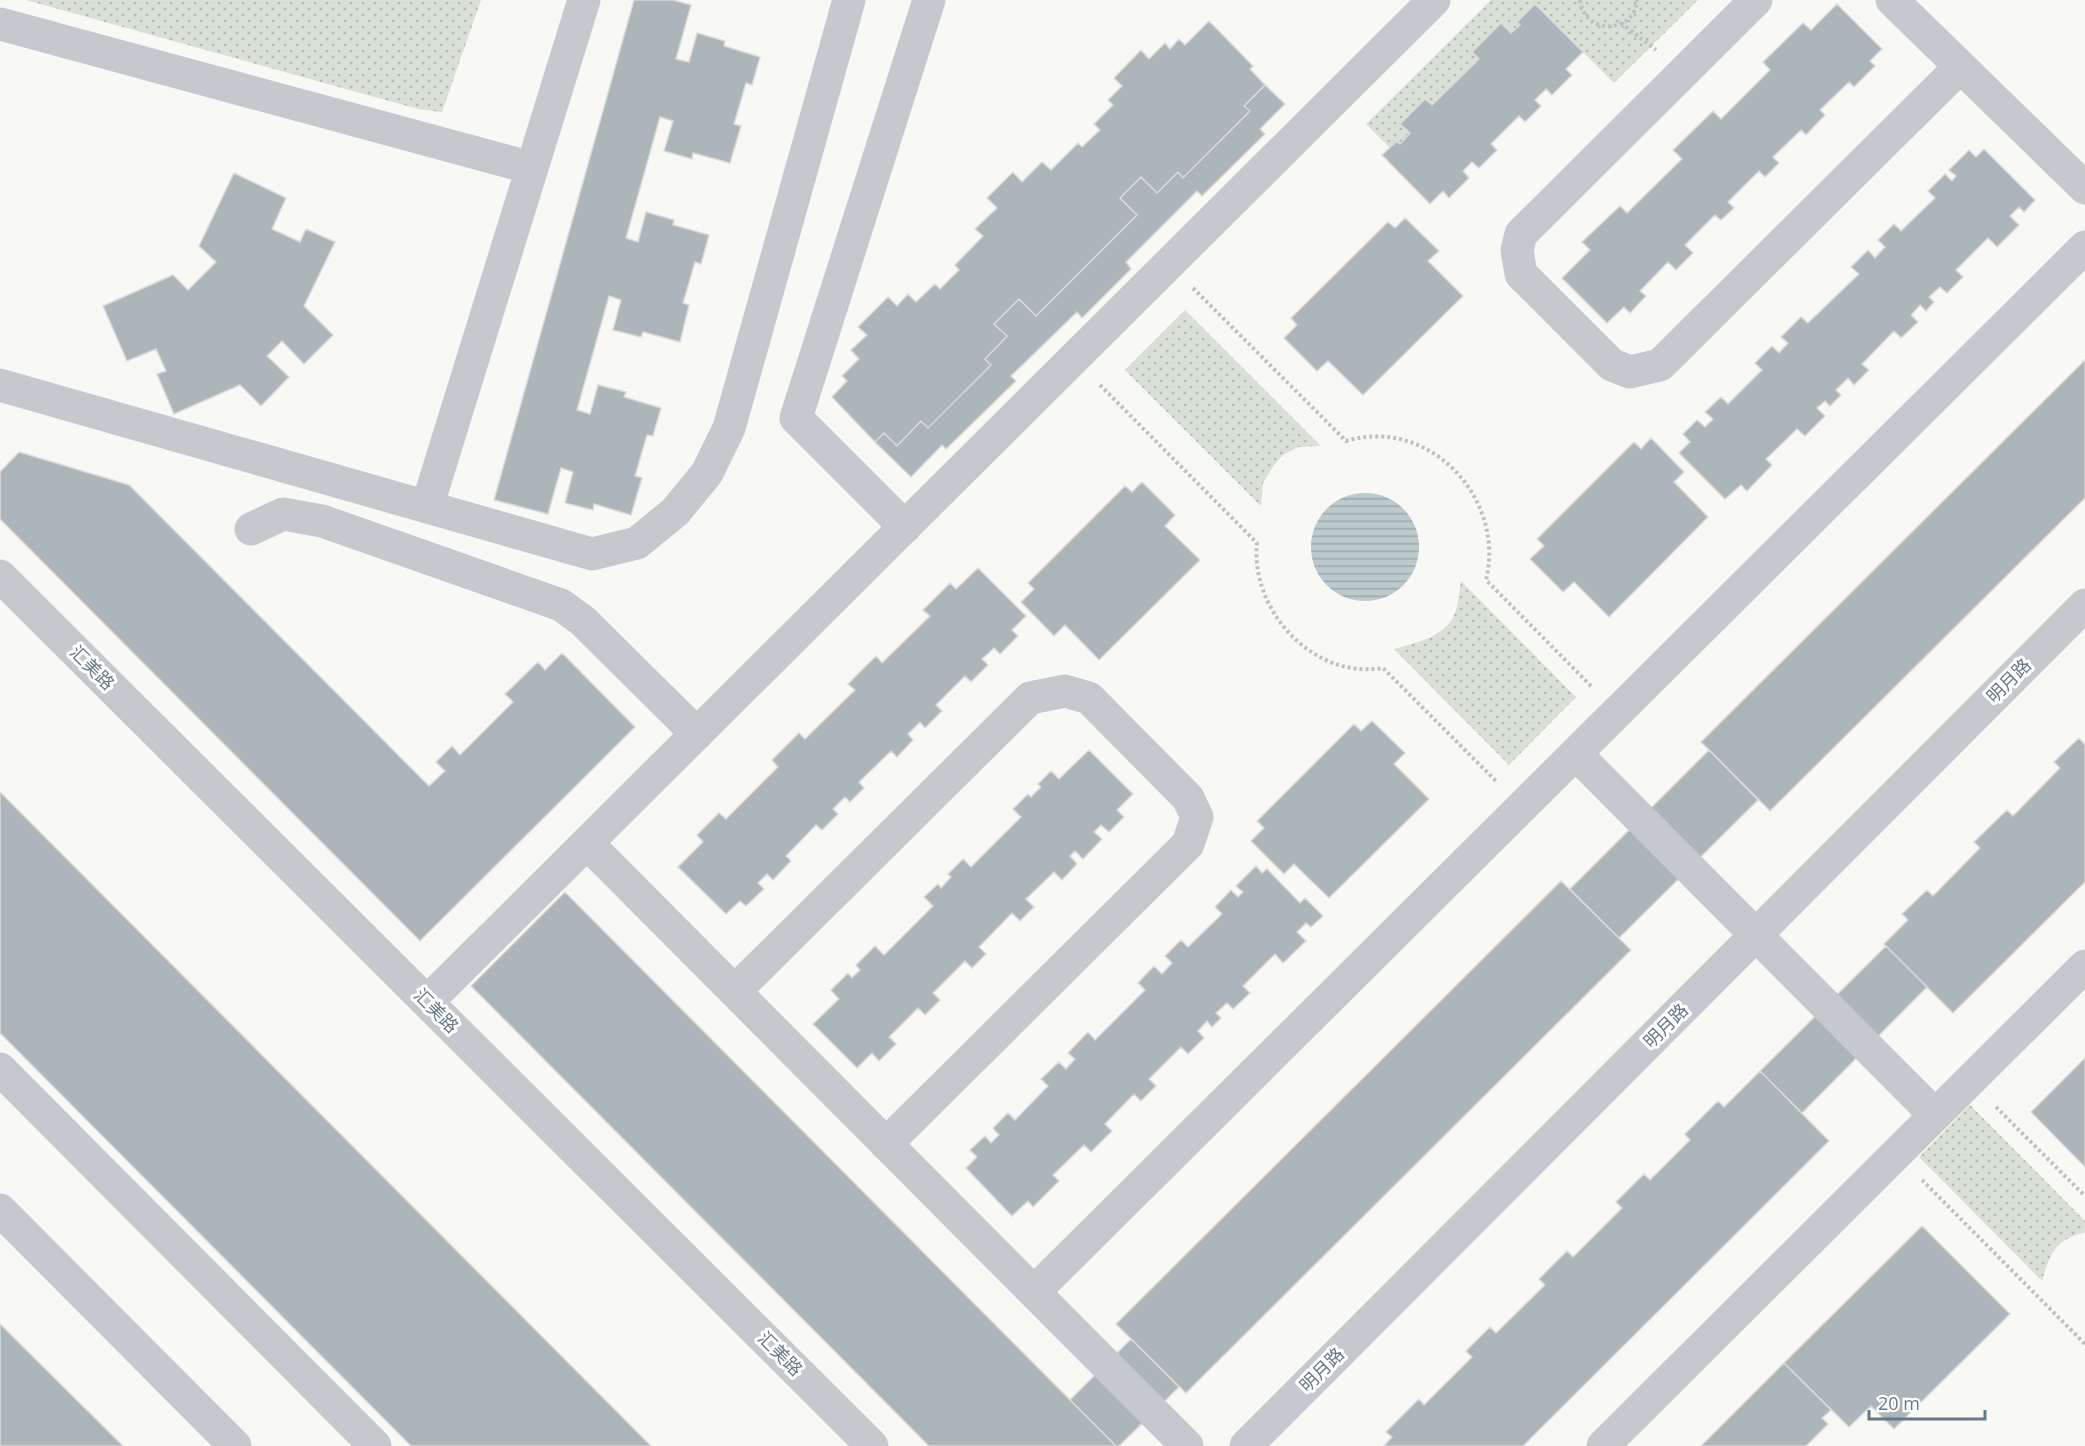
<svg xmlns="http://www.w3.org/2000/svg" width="2085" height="1446" viewBox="0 0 2085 1446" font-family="'Open Sans','Noto Sans SC',sans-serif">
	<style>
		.green { fill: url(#green-dots) }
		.water { fill: url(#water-rules) }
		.building { fill: #acb5ba; stroke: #dadad7; stroke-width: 1.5 }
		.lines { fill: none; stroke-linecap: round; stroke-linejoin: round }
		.path { stroke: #bec1c3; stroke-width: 4; stroke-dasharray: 3 3; stroke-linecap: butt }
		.minor { stroke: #c5c9cd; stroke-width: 33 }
		.labels { text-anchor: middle; stroke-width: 6; stroke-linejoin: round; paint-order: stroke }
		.street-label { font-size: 18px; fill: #657988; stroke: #fff }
	</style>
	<defs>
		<pattern id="green-dots" width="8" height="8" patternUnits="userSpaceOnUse" patternTransform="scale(1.5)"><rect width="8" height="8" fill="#d9e0d6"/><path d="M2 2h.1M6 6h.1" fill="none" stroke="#b4bab3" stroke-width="1.8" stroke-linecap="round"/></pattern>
		<pattern id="water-rules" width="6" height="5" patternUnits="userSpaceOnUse" patternTransform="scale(1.5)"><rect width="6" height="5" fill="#bcc9cd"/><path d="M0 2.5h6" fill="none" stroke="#9ca8ac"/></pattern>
	</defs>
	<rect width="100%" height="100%" fill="#f8f8f5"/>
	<path class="green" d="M26,0H481L442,112L418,109Z
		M1491,0H1698L1614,83L1535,4L1517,22L1520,25L1479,59L1432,105L1425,99L1400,123L1410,133L1400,144L1397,141L1390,148L1366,124Z
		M1185,310L1321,446L1298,447L1283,455L1274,465L1263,483L1261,506L1125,370Z
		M1461,581L1576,697L1509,765L1394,649C1418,642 1448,637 1456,610C1459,601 1459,591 1461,581Z
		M1970,1105L2085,1221V1232C2055,1240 2050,1253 2042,1281L1919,1157Z"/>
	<path class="water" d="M1311 547a54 54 0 1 1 108 0a54 54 0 1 1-108 0Z"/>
	<path class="building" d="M634,0H673L691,5L676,59L689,62L697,33L725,41L724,46L760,57L752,85L746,83L734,124L741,126L730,163L693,153L692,159L664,151L673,121L660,117L626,238L638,242L646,212L674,220L673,225L709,235L701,264L695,262L683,303L689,305L680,342L643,332L641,337L613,330L621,300L609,296L577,410L590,414L598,385L626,392L624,397L661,408L653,436L647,435L635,476L642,478L631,515L594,504L593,510L565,503L573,472L561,468L548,514L494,500Z
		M1535,4L1583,52L1566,69L1572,75L1552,95L1546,89L1535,100L1541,106L1525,122L1519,116L1491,144L1497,150L1479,168L1472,162L1463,171L1469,178L1449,198L1443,191L1430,204L1382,155L1397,141L1400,144L1410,133L1400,124L1425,99L1432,105L1479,59L1472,52L1501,23L1511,33L1520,25L1517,22Z
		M1837,4L1882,49L1870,61L1875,66L1854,87L1849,82L1820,110L1825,115L1806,135L1801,130L1773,157L1779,163L1765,177L1759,171L1728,202L1734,208L1721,220L1715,215L1685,245L1693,253L1676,270L1668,262L1640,291L1646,296L1630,313L1624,307L1607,323L1562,278L1590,250L1582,242L1620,206L1627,213L1682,159L1673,150L1713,111L1721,119L1770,70L1763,62L1803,23L1811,30Z
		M1209,21L1253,66L1250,69L1265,85L1244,106L1250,111L1183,178L1178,172L1157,193L1141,177L1120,198L1137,215L1036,316L1019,299L994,324L1007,336L985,359L991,365L928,428L921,421L897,446L884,433L875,442L832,397L847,381L842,376L859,359L851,350L867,335L858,327L888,297L897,306L908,294L916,302L935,284L940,289L959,270L955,265L983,236L975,229L997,208L987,198L1013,172L1022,182L1042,162L1051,170L1078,143L1082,147L1100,130L1094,124L1113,105L1108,100L1122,86L1114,78L1141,50L1149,59L1165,43L1170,49L1179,39L1185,45Z
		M1265,85L1285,104L1260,129L1265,134L1202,196L1197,191L1126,262L1131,269L1082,318L1077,312L1011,376L1016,381L946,449L942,445L911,477L875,442L884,433L897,446L921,421L928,428L991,365L985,359L1007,336L994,324L1019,299L1036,316L1137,215L1120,198L1141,177L1157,193L1178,172L1183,178L1250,111L1244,106Z
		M1984,149L2035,200L2024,212L2019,207L2010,216L2019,225L1997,247L1988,238L1956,270L1963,277L1947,293L1940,287L1929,297L1934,302L1926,311L1920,305L1911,315L1918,322L1901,338L1894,331L1862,364L1869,370L1854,385L1848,378L1836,390L1841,395L1830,406L1825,401L1817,408L1825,416L1805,436L1797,429L1766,459L1772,465L1747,491L1741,485L1725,499L1679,453L1690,442L1683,434L1697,420L1705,427L1713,419L1705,412L1721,397L1728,404L1762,370L1755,363L1772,346L1779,353L1788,343L1781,337L1801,317L1808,323L1859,274L1851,267L1868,250L1875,258L1885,247L1878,240L1894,224L1901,231L1935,198L1928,191L1945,174L1952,181L1956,176L1949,170L1969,150L1976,157Z
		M234,173L286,198L272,229L300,242L306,229L335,242L304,306L333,335L304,364L282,341L267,356L289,377L261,406L240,385L174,414L157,374L166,371L156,349L127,361L103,306L173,275L188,290L216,262L199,246Z
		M1405,218L1439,251L1428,261L1463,296L1363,395L1328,361L1317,371L1284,338L1297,325L1291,318L1388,222L1395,228Z
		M2085,360V498L1770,811L1701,742Z
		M1651,438L1684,472L1674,482L1708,517L1609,617L1574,582L1563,592L1530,559L1544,546L1537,539L1634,442L1641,449Z
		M19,452L129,485L429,786L445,771L436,762L452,746L460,755L513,702L505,694L538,662L545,670L562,653L635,727L420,941L0,519V472Z
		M1142,482L1175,515L1165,526L1200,560L1099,660L1065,625L1054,636L1021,602L1034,589L1028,583L1125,486L1132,492Z
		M978,568L1026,616L1012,630L1018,636L1000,654L994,648L982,659L988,665L971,682L965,676L936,705L942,711L925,728L920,722L908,734L913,740L897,757L891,751L859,782L864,788L850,802L845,797L833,809L838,814L822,830L816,825L786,856L791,861L773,880L767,874L758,883L764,889L746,906L740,901L726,914L678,867L703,842L697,835L719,813L726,819L778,767L772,760L799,733L805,739L855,690L848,684L876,656L882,663L930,616L923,610L950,583L956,589Z
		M1372,721L1405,753L1394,764L1429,799L1329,898L1294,864L1284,874L1251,841L1264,828L1257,821L1354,724L1361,731Z
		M2079,738L2085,745V882L1953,1013L1884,944L1908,920L1902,914L1927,890L1933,896L1980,848L1974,842L2007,810L2013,816L2060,768L2054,762Z
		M1089,750L1133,794L1117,810L1124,817L1109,832L1101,825L1094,832L1102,839L1083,859L1075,851L1070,856L1077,864L1062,880L1054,872L1026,899L1034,907L1020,921L1012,913L979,947L986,954L972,968L965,961L933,993L940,1000L925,1015L918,1008L889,1037L896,1044L879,1061L872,1053L857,1068L813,1024L839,999L831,990L848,973L852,978L860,970L856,965L875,946L884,955L933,906L924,897L938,884L941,888L951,877L948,874L963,859L971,867L1021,817L1013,809L1028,794L1031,797L1041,787L1038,784L1051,771L1059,779Z
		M1709,750L1758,800L1619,938L1570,889Z
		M0,792L651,1446H411L0,1033Z
		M1256,866L1262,873L1267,869L1300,903L1305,898L1323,916L1311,927L1306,923L1297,932L1306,941L1283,963L1275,954L1243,986L1250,993L1233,1009L1227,1003L1216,1013L1221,1018L1212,1027L1207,1021L1198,1031L1204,1038L1188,1054L1181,1047L1149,1079L1156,1086L1141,1101L1134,1094L1105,1124L1112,1131L1091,1152L1084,1145L1053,1175L1059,1181L1033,1207L1028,1201L1012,1216L966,1168L977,1157L970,1150L985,1136L991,1143L999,1135L993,1128L1008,1113L1015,1120L1048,1086L1041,1079L1059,1062L1066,1069L1075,1059L1068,1053L1088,1032L1095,1040L1145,990L1138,983L1154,966L1162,974L1172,963L1165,956L1181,940L1188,947L1222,914L1215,907L1231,890L1238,897L1243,892L1236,886Z
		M1561,881L1631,950L1186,1393L1116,1324Z
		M565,892L1070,1400L1116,1446H929L471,986Z
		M1886,946L1927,987L1802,1113L1760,1071Z
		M2085,1058V1167L2031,1112Z
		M1760,1071L1829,1141L1523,1446H1384L1392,1437L1386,1432L1419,1399L1424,1405L1472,1357L1466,1351L1490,1327L1496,1333L1545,1285L1539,1279L1567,1251L1573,1257L1622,1208L1616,1202L1644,1174L1650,1180L1690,1140L1685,1134L1718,1101L1724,1107Z
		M1922,1226L2010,1314L1894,1429L1871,1406L1849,1427L1784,1363Z
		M0,1324L123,1446H0Z
		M1131,1339L1179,1387L1119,1446H1116L1070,1400Z
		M1784,1363L1831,1410L1822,1418L1828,1424L1806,1446H1701Z"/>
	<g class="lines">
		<path class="path" d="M1580,0C1584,36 1635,34 1637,0
			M1621,23L1656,50
			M1193,288L1346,441C1429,416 1506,498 1486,580L1592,687
			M1100,385L1257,543C1250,610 1313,680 1383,668L1496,781
			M1996,1107L2085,1196
			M1922,1180L2085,1344"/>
		<path class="minor" d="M1756,0L1521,234L1517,250L1521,274L1612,365L1630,372L1660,365L1960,67
			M1892,0L2085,188
			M0,24L532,168
			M0,385L592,554L637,543L675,512L707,473L729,428L849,0
			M427,507L584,0
			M905,527L796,418L929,0
			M251,529L283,514L322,521L561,605L583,621L697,734
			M0,576L872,1446
			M1576,754L1935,1115
			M587,843L1187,1446
			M735,991L1030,698L1065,691L1089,698L1188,798L1197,817L1188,844L886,1144
			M427,1002L1434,0
			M0,1069L375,1446
			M0,1210L235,1446
			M1034,1292L2085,247
			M1246,1446L2085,605
			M1603,1446L2085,966"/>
	</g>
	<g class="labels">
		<g class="street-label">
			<text transform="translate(92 668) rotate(45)" y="6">汇美路</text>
			<text transform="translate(2009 681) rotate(-45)" y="6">明月路</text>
			<text transform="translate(436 1011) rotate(45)" y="6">汇美路</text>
			<text transform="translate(1666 1026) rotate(-45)" y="6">明月路</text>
			<text transform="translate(780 1354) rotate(45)" y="6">汇美路</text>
			<text transform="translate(1322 1370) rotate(-45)" y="6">明月路</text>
		</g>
	</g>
	<path d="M1869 1410v9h116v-9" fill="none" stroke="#657988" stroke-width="3"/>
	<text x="1878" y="1410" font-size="18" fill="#657988" stroke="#ffffff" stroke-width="4.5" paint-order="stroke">20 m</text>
</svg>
